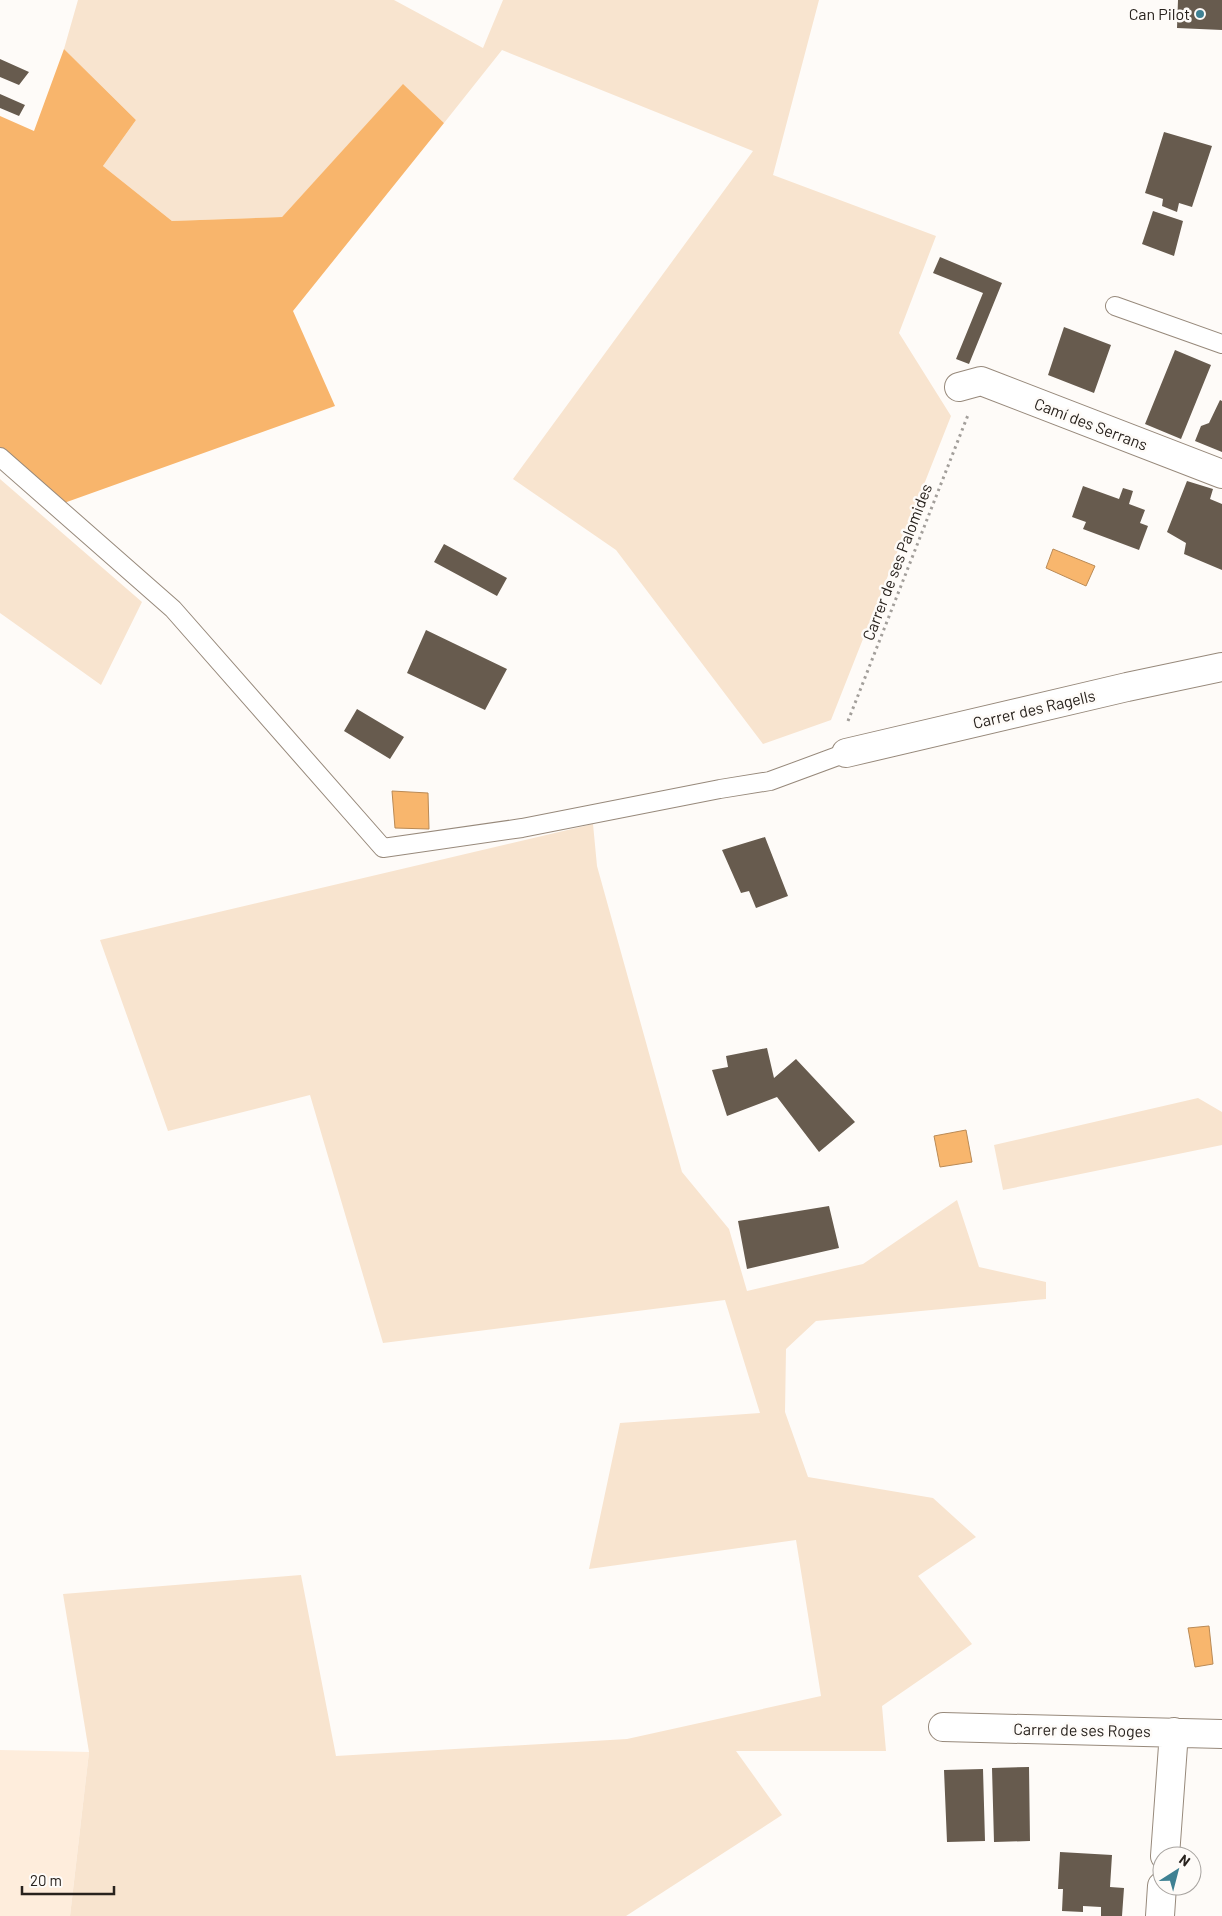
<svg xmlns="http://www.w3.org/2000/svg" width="1222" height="1916" viewBox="0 0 1222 1916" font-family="Barlow,sans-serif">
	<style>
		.built { fill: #feeddc }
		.green { fill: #f8e4cf }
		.forest { fill: #f8b56c }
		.water { fill: #f8b66d; stroke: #ba8a55 }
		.building { fill: #675b4e }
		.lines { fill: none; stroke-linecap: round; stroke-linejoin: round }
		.lane-casing { stroke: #97897b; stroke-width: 20 }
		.street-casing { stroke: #97897b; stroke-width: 30 }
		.path { stroke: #a29e9a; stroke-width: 3; stroke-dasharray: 2.5 4; stroke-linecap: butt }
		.lane { stroke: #fff; stroke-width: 18 }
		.street { stroke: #fff; stroke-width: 28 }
		.poi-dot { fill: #3f8193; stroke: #fefbf8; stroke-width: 2 }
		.labels { text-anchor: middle; stroke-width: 5; stroke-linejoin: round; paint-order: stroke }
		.poi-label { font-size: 16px; fill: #28221d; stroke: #fefbf8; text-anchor: end }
		.street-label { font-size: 16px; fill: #28221d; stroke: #fefbf8 }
	</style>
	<rect width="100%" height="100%" fill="#fefbf8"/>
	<path class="built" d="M0,1750L89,1752L70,1916H0Z"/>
	<path class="green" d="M78,0H394L483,48L503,0H819L773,175L936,236L899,333L951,416L831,720L763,744L616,550L513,479L753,151L502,50L444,123L403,85L282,217L172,221L103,166L136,120L64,49Z
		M0,479L142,602L101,685L0,613Z
		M593,824L597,866L682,1172L729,1229L747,1291L863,1264L957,1200L979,1267L1046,1282V1299L816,1321L786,1349L785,1412L808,1477L933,1498L976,1537L918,1576L972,1644L882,1706L886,1751H736L782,1815L626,1916H70L89,1752L63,1594L301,1575L336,1756L627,1739L821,1696L796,1540L589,1569L620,1423L760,1413L725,1300L383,1343L310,1095L168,1131L100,940Z
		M1198,1098L1222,1112V1145L1003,1190L994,1145Z"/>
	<path class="forest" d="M64,49L136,120L103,166L172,221L282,217L403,84L444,123L293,311L335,406L64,503L0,447V116L34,131Z"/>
	<path class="water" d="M1053,549L1095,566L1086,586L1046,568Z
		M392,791L428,793L429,829L395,828Z
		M966,1130L972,1162L940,1167L934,1136Z
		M1209,1626L1213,1664L1195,1667L1188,1628Z"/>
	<path class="building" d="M1178,0H1222V30L1177,28Z
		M0,59L29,72L19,85L0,77Z
		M0,94L25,105L19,116L0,108Z
		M1164,132L1212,146L1192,207L1179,203L1177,212L1162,206L1163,199L1145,193Z
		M1153,211L1183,221L1174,256L1142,244Z
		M940,257L1002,283L969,364L956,359L983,293L933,273Z
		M1064,327L1111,345L1094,393L1048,375Z
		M1175,350L1211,365L1181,439L1145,424Z
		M1220,400L1222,401V452L1195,441L1201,426L1209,423Z
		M1187,481L1213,489L1210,499L1222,504V570L1184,554L1186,543L1167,532Z
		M1083,486L1119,499L1123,488L1133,491L1129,504L1145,510L1140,523L1148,526L1139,550L1083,529L1086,522L1072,517Z
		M444,544L507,578L497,596L434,562Z
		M426,630L507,669L485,710L407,673Z
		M357,709L404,737L390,759L344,731Z
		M765,837L788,896L756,908L749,891L741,893L722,850Z
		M767,1048L774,1078L796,1059L855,1122L819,1152L777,1097L727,1116L712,1070L728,1067L726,1056Z
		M829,1206L839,1248L747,1269L738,1221Z
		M1029,1767L1030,1841L994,1842L992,1768Z
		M983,1769L985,1841L947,1842L944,1770Z
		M1060,1852L1112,1855L1110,1887L1124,1888L1122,1916H1101V1907L1083,1906V1912L1062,1911L1063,1889H1058Z"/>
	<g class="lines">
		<g class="lane-casing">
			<path id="lane" d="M1115,306L1222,344
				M0,457L173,609L383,848L522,828L720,789L770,781L846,753"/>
		</g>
		<g class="street-casing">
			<path id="street" d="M959,387L981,381L1222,474
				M846,753L1127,687L1222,667
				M943,1727L1222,1734
				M1165,1856L1174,1732
				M1160,1916L1162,1886"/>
		</g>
		<path class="path" d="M848,721L968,415"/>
		<use href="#lane" class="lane"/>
		<use href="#street" class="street"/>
	</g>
	<circle class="poi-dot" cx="1200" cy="14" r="5"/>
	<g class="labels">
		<g class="poi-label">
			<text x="1190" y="20">Can Pilot</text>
		</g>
		<g class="street-label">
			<text transform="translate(1091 424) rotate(21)" y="6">Camí des Serrans</text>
			<text transform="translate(897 562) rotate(-69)" y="6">Carrer de ses Palomides</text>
			<text transform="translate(1034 709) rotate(-13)" y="6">Carrer des Ragells</text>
			<text transform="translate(1082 1730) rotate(1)" y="6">Carrer de ses Roges</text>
		</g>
	</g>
	<g transform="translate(1177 1871) rotate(36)"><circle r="24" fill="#fefbf8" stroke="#a8a4a0"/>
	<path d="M0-4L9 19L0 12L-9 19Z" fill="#3f8193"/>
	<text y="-8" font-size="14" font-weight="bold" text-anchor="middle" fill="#28221d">N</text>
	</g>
	<path d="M22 1886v8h92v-8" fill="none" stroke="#28221d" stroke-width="2.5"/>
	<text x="30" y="1886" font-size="15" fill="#28221d" stroke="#fefbf8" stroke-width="4" paint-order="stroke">20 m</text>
</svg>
